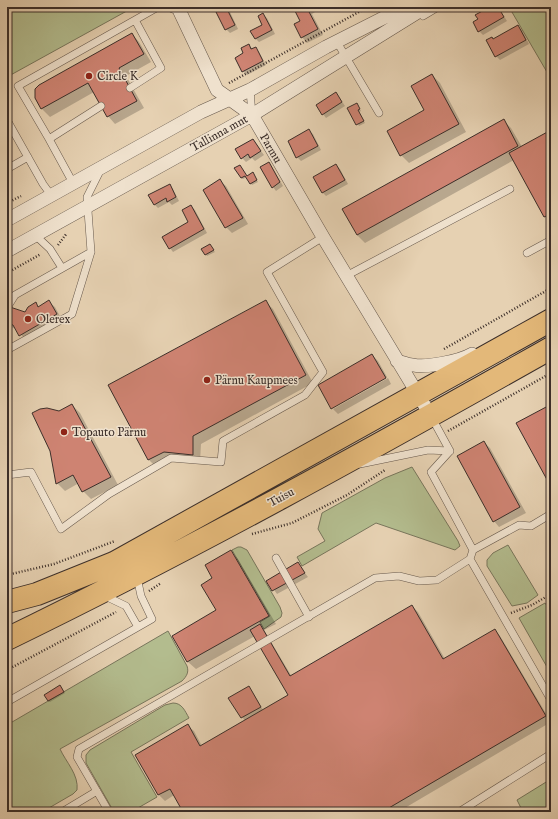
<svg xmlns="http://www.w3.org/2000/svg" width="558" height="819" viewBox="0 0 558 819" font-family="'IM FELL English',serif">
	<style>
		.green { fill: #b3bc8e; stroke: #78765c }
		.shadow { fill: #0003 }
		.building { fill: #ce8372; stroke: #3c2f2a }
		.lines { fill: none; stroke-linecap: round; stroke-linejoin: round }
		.lane-casing { stroke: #66584c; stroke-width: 8 }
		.street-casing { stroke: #66584c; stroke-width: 14 }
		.highway-casing { stroke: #3c2f2a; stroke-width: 24 }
		.path { stroke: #3c2f2a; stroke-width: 2.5; stroke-dasharray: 1 2; stroke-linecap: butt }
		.lane { stroke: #efe1cd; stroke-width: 7 }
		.street { stroke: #efe1cd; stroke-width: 13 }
		.highway { stroke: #e3b879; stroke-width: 22 }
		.poi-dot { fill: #8f2418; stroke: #efe1cd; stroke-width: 1.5 }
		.labels { text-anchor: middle; stroke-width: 3; stroke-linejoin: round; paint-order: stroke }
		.poi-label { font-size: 12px; fill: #3c2f2a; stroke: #efe1cd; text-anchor: start }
		.street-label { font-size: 12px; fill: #3c2f2a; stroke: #efe1cd }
	</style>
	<rect width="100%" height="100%" fill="#e6d1b2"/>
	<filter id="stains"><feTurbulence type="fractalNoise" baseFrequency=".005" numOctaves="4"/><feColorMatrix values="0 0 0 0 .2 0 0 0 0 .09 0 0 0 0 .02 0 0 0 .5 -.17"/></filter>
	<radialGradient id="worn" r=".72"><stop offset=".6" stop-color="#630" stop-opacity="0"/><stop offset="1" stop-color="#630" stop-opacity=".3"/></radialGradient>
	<path class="green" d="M7,7H134L7,77Z
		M509,7H551V79Z
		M412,467L458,541L460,546L455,550L376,523L302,566L297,557L325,541L318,529L322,513L385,478Z
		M508,545L538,595L527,603L512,606L487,566V560L493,553Z
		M238,547H241L247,550L280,607L282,613L281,617L264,629L260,622L270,616L232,550Z
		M545,603L551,612V674L519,618Z
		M168,631L187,666C189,672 187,676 182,681L60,749C66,762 79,775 77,790L73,794L42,812H7V725Z
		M173,703C182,703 185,711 189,718L131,752L157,797L131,812H114L86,763V755L90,750L165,705Z
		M551,779V812H523L517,800Z"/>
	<path class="shadow" d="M294,7H316L318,10L312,14L323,35L307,43L302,37L301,21Z
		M365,7H374L368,10Z
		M492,7H498L507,21L483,35L479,31V20Z
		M226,9L230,12L238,29L230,33L226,29Z
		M263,15L267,18L275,34L259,42L256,39L264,25Z
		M518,27L522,30L529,44L500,60L496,56L494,40Z
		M132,34L139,42L151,62L126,76L144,108L115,124L108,116L94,92L50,117L42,109L36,98Z
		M248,45L253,49L255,48L259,52L266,65L247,75L243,71L245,54Z
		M432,75L440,83L466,132L409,163L401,155L425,111Z
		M339,97L345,106L326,118L323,114Z
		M357,104L361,111L359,112L365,123L359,126L349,108Z
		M504,121L511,128L522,147L551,131V223L545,217L514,160L365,243L357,235L343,209Z
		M309,131L313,134L321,150L301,161L297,157Z
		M253,140L264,155L255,161L252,158L246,162L242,158Z
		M269,164L272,167L283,186L276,191L273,187Z
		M336,165L340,169L348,184L326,196L322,192Z
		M236,168L247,177L254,175L258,182L252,185L247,177L243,179L241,178Z
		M220,181L226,186L248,224L232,233L226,227Z
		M169,185L173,189L179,201L172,205L169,202L158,208L154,204Z
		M191,206L195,210L207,233L173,252L170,248L190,222Z
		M211,247L215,252L207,256L203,250Z
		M49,302L55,307L62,320L26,341L17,329L7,326V307L25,313L36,304L39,307Z
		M266,302L273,309L313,383L201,444L200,462L172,459L157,468L149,460L109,386Z
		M372,355L378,361L387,377L333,407V409L319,385Z
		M388,378L391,384L338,414L333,409Z
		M72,405L80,413L118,485L91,499L83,491L79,483L65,491L57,483Z
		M484,442L490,448L526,513L499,527L494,521Z
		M231,552L238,559L276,624L264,630L292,677L412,606L418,612L445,659L495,630L500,636L551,722L398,812H184L174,795L165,801L159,795L136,756L188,726L194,731L202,746L245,721L230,698L249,687L252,691L263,710L289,695L255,636L196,669L188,662L173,636L217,611L214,579Z
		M298,564L308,577L277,594L268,581Z
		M62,688L65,693L50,702L48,701Z"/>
	<path class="building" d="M226,7L235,25L225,30L216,12Z
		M293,7H308L307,8L318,29L301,38L294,24L300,21Z
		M490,7H498L504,17L478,32L473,22L478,19L475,15Z
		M263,13L272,30L255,39L250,31L262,25L258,16Z
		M518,25L526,40L495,57L486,40L492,37L493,39Z
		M132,33L144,54L119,68L137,101L107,117L88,83L41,109L35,98V89L39,85Z
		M249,44L251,49L256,47L263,61L242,72L235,58L243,53L241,48Z
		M432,74L459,124L400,156L387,131L424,110L411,86Z
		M336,92L342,102L322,115L316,105Z
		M357,103L360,109L358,110L364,121L356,125L347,108Z
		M504,119L518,146L357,235L342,209Z
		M309,129L318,146L296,158L288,141Z
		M551,130V214L544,217L509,153Z
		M253,139L261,151L250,158L248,154L241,159L235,149Z
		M269,162L280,182L272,188L260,167Z
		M336,164L345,180L322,193L313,177Z
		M240,165L247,176L253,172L257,180L250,184L245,176L241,178L234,168Z
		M220,179L243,218L225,228L203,190Z
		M170,184L176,197L167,202L166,198L154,205L148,195Z
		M191,205L204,229L169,249L162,237L188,222L182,210Z
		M210,244L214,250L205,255L201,249Z
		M49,300L57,314L19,336L13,325L7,323V306L25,312L28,307L36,302L38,307Z
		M266,300L306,375L193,436V455L164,452L148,460L108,385Z
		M372,354L386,378L331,409L318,385Z
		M72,404L111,477L82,492L73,475L56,484L50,451L32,413L40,409L47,408L59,411Z
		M548,406L551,411V487L516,423Z
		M484,441L520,507L493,522L457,456Z
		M231,550L269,616L187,662L172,636L216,610L201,585L212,578L205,565Z
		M298,562L305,573L272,591L266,581Z
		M412,605L443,659L495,629L546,716L382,812H183L170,789L158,795L135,755L188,724L200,746L288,695L250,630L260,624L290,676Z
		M60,685L64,692L48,701L44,695Z
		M249,686L261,707L241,718L228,698Z"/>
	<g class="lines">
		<g class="lane-casing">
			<path id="lane" d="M168,7L180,12
				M423,16L438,7
				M135,20L158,7
				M337,42L379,113
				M250,90L252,115
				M101,106L49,139L18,86L135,20L161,68L130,88
				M7,120L43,184L51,195
				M49,139L73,183
				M7,169L28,157
				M35,235L50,249L62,268
				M527,253L551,240
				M346,276L510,189
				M8,306L15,295L91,252
				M7,350L72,314L91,252L87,197L101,169
				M432,418L450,451L431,472L473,550
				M360,464L428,450L450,451
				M7,475L31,472L61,529L109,494L171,458L221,462L223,441L305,395L323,372L267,272L323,237
				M551,514L531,526L519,525L473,550L470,559L551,700
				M276,558L309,617
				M103,595L126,606L138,627
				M7,702L152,619L141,596L137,577
				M62,812L97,791
				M109,812L77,757L79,749L375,578L399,576L419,581L437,580L470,559
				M459,812L551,754"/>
		</g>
		<g class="street-casing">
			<path id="street" d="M183,7L180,12L217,90L252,115L323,237L431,416
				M7,220L201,112L250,90L326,47L405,7
				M7,251L252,115L426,7
				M397,361C402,362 407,365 413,365C426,368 460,361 472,354"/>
		</g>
		<g class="highway-casing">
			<path id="highway" d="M7,602L37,594L114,563L551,320
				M7,639C192,549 372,449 551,348"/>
		</g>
		<path class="path" d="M229,83L368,7
			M7,203L21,196
			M58,245L67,233
			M7,273L41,254
			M444,349L551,288
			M448,431L551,373
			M252,534L292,523L347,495L385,470
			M7,575L54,564L115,541
			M149,591L161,583
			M511,613L532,605L551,594
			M7,670L116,612"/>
		<use href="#lane" class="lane"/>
		<use href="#street" class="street"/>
		<use href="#highway" class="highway"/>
	</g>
	<g class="poi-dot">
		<circle cx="89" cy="76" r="4"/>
		<circle cx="28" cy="319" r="4"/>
		<circle cx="207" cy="380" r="4"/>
		<circle cx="64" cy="432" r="4"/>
	</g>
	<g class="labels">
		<g class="poi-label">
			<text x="97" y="80">Circle K</text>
			<text x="36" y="323">Olerex</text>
			<text x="215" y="384">Pärnu Kaupmees</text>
			<text x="72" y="436">Topauto Pärnu</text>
		</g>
		<g class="street-label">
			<text transform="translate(219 133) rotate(-29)" y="4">Tallinna mnt</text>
			<text transform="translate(271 148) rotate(60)" y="4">Parmu</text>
			<text transform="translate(281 497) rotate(-28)" y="4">Tuisu</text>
		</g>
	</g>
	<rect width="558" height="819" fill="none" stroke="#e6d1b2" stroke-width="24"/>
	<rect x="8" y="8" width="542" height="803" fill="none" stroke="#3c2f2a" stroke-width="2"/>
	<rect x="12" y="12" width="534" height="795" fill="none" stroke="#3c2f2a"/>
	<rect width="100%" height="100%" filter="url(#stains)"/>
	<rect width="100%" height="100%" fill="url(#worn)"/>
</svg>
